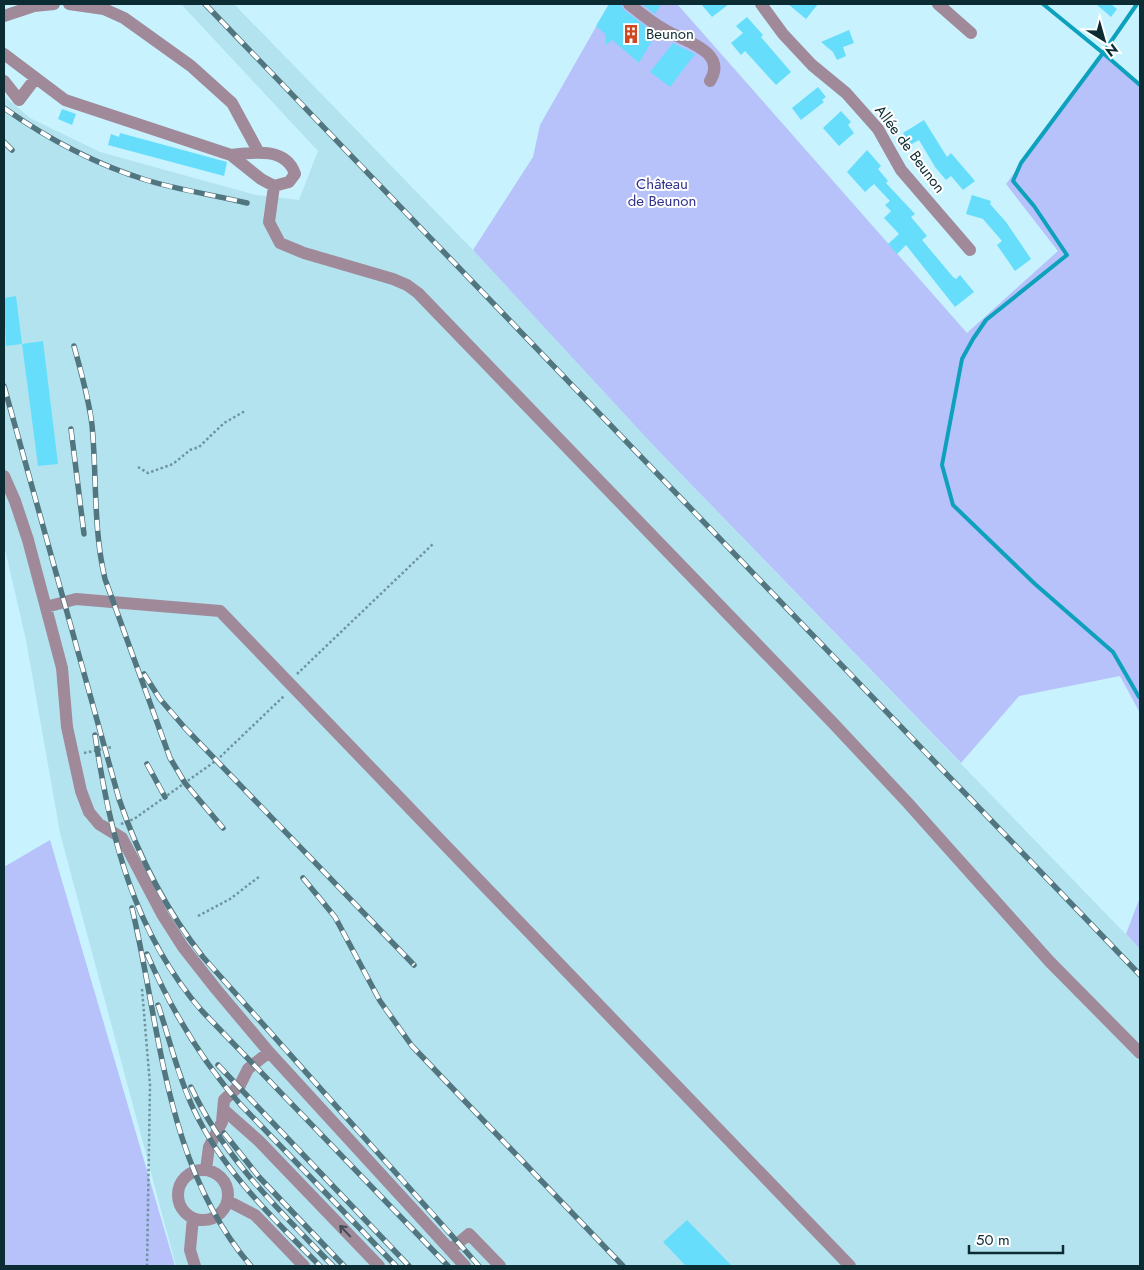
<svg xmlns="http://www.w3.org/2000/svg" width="1144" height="1270" viewBox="0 0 1144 1270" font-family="Jost,sans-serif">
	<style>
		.built { fill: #b4e3f0 }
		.green { fill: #b7c1fa }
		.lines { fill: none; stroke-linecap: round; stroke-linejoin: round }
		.stream { stroke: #0da1bd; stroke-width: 4 }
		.building { fill: #66defb }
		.path { stroke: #6f949e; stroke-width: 2.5; stroke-dasharray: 2.5 2.5; stroke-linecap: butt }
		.minor { stroke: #a08a99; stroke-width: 12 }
		.rail-casing { stroke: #52767f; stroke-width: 5.5 }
		.rail { stroke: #fff; stroke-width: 4; stroke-dasharray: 11; stroke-linecap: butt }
		.oneway { stroke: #404d57 }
		.labels { text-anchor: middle; stroke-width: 4; stroke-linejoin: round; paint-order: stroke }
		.poi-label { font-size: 15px; fill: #0c2c33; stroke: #fff; text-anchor: start }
		.street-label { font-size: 15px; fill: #0c2c33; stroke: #fff }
		.park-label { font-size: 15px; fill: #30328b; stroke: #fff }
	</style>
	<rect width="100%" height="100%" fill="#c7f2fe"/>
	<path class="built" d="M181,4H234L473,250L653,445L1140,949V1266H176L60,833L26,640L4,545V96L30,118L100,152L256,195L299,200L318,151Z"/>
	<path class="green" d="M609,4L678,5L967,333L1058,251L1006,184L1103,53L1140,85V713L1120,676L1019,696L961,763L653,445L473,250L533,157L540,125Z
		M50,840L175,1266H4V867Z
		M1140,897V949L1126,934Z"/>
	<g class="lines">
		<path class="stream" d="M1043,4L1103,53L1021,163L1013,181L1034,206L1067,255L986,320L973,339L962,359L942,465L953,505L1035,584L1113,652L1139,697
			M1137,4L1103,53L1140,85"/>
	</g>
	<path class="building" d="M609,4H621L624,10L656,34L639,63L612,40L606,45L605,34L596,26Z
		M642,4H661L655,14Z
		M701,4H729L712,17Z
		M788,4H818L806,19Z
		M1096,4H1111L1117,9L1111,17Z
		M747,17L763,35L761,37L791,72L776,85L745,51L741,55L731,43L743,33L736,26Z
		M849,30L854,43L843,47L846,56L837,60L833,52L821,42Z
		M673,43L695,54L670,87L650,72Z
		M818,87L826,97L822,100L824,102L801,120L792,108Z
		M62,109L76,114L72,125L58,119Z
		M841,111L851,122L848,125L854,133L839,146L823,128Z
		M924,120L947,157L951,153L975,181L963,190L951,176L946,180L935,167L919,140L910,145L903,133Z
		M120,133L227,162L224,176L108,145L111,134L119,137Z
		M867,150L881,166L878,169L888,181L886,183L915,214L911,217L927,236L922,240L953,277L956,279L960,275L974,292L955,307L906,245L897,254L888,244L899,234L884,218L891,211L885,205L890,201L874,184L865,192L847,172Z
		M972,195L991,201L990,204L1006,222L1031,259L1015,271L997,245L1002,241L983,219L966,214Z
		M16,296L22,344L6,346L4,298Z
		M43,341L58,464L38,466L22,344Z
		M687,1220L732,1266H686L663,1242Z"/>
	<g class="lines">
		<path class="path" d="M138,467L148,473L173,464L190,450L199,447L224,423L245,411
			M297,674L434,543
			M84,753L112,747
			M121,824L134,819L217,760L285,695
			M198,916L230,899L260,876
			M142,989L150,1085L147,1266"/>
		<path class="minor" d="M69,4L104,9L124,18L191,66L232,103L258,151
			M629,4C640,13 654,24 667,31C685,41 728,52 710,81
			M761,4L783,34L812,65L846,93L878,129L901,170L970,250
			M938,4L971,33
			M4,16L34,6L54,4
			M4,54L65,100L231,155L261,179L274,186L289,182L295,174C286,147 254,152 231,155
			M4,81L19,100L35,79
			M274,186L269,222L280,243L304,253L393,279L407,285L418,293L833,723L907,802L1050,962L1140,1053
			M4,476L15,501L28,540L62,668L67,727L81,791L89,812L99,824L122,838L162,914L183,947L216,989L269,1052L465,1266
			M46,607L76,599L220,611L850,1266
			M224,1110L259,1141L379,1266
			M206,1169L209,1147L222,1122L224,1100L240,1085L248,1069L269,1052
			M178 1195a25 25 0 1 1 50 0a25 25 0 1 1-50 0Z
			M228,1201L255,1215L304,1266
			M193,1218L190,1250L195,1266
			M450,1250L469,1234L500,1266"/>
		<g class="rail-casing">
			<path id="rail" d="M205,4L1140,975
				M4,108C48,139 95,164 146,180C179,190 214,195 247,203
				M4,142L12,150
				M74,346C81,372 89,399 92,425C97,477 93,528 105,579L170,758L185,783L223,828
				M4,386L119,799C139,857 165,909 203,957L479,1266
				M71,429L84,534
				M144,674L160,699L185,728L414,965
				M95,735C110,836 134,933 202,1011L448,1266
				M147,764L165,797
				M303,878L335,917L380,1001L412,1046L623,1266
				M132,908C161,1031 165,1166 251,1266
				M147,954C170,1007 201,1060 240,1104L396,1266
				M158,1005C170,1040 178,1077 194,1110C223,1171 273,1218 320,1266
				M218,1065L409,1266
				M191,1087C224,1158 279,1210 333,1266
				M224,1133L259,1177L344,1266"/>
		</g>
		<use href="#rail" class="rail"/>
	</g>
	<defs><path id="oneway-shaft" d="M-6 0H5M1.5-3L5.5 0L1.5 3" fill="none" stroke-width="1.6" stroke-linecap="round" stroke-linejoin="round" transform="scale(1.25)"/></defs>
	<use class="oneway" href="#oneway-shaft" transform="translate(345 1231) rotate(-134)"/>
	<defs>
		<g id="building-bare" transform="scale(1.5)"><path d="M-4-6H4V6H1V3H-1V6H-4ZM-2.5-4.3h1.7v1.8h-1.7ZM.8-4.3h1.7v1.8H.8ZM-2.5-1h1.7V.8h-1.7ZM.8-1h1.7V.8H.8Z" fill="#d14820" stroke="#fff" stroke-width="2.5" paint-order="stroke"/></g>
	</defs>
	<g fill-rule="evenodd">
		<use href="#building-bare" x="631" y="34"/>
	</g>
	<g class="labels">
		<g class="poi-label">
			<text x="646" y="39">Beunon</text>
		</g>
		<g class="street-label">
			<text transform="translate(910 149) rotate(53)" y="5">Allée de Beunon</text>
		</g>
		<g class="park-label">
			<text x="662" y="189">Château<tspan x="662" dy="17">de Beunon</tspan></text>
		</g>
	</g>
	<rect width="1144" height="1270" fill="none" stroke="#0c2c33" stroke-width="10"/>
	<g transform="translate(1104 40) rotate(143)" stroke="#ffffff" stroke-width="4" paint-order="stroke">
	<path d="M0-4L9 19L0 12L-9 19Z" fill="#0c2c33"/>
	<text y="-8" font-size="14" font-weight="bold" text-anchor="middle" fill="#0c2c33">N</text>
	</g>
	<path d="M969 1245v8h94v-8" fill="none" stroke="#0c2c33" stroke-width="2.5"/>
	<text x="976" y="1245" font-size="15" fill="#0c2c33" stroke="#ffffff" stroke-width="4" paint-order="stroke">50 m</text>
</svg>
